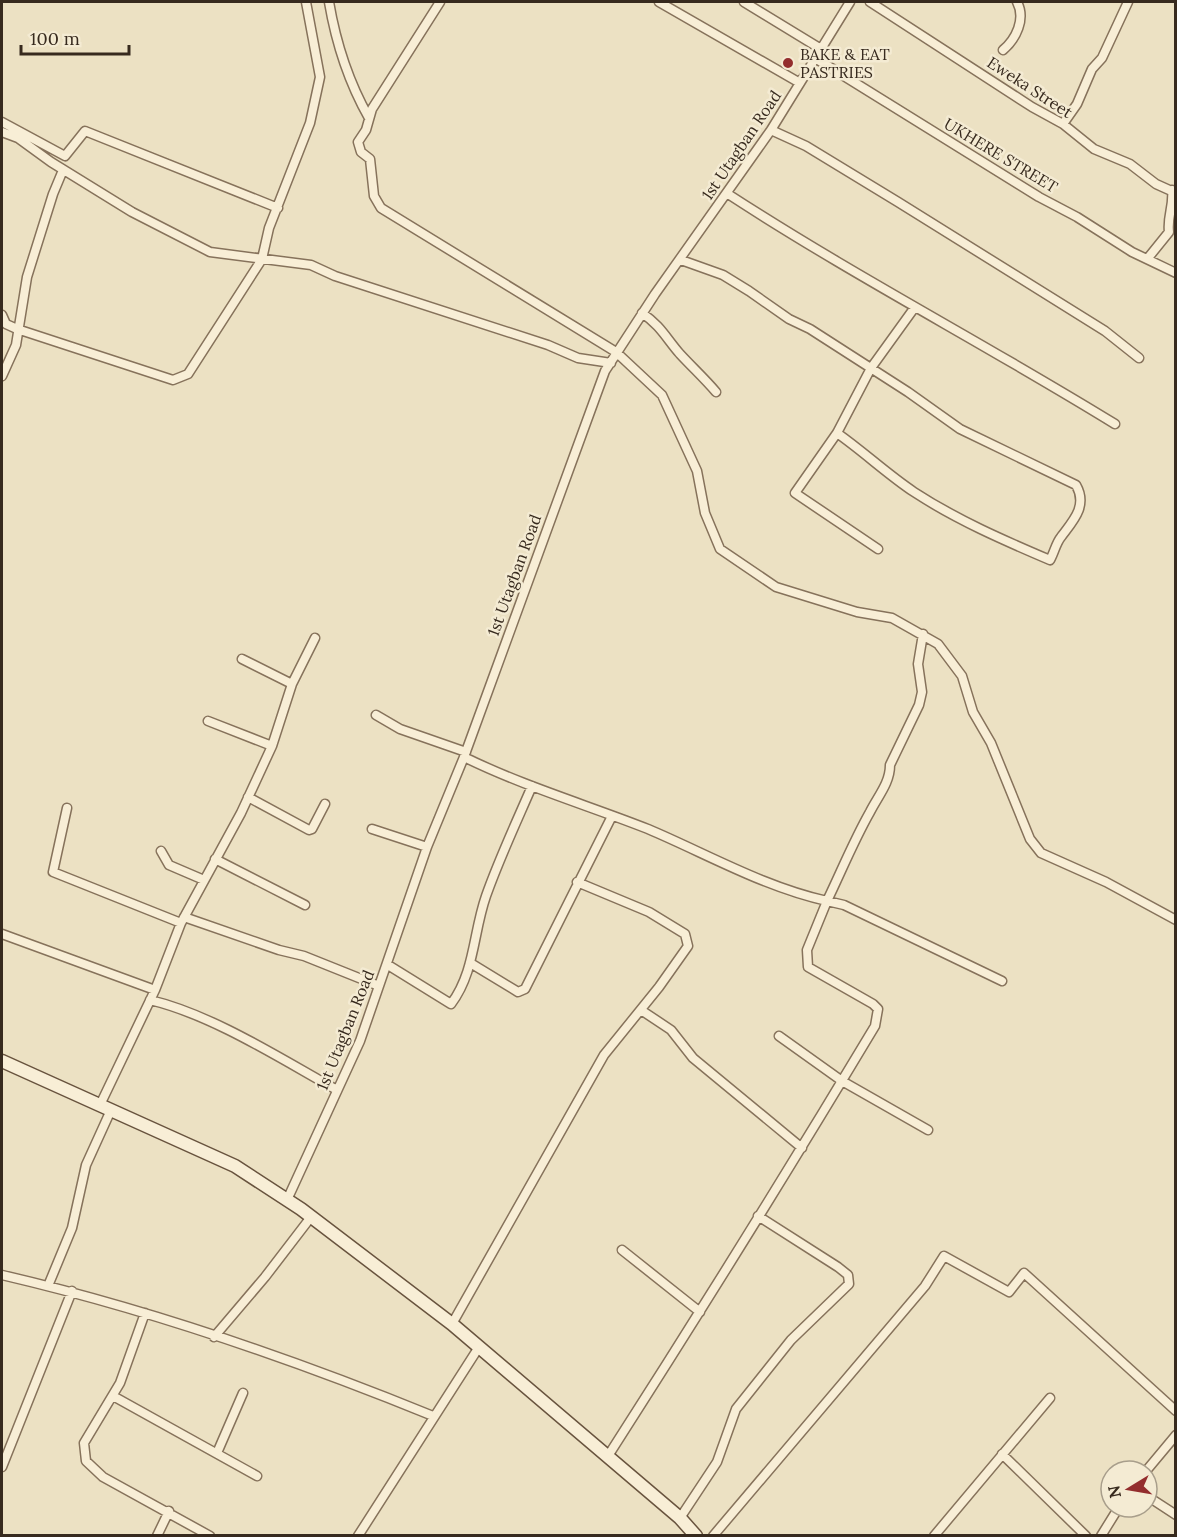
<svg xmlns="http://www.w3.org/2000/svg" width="1177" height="1537" viewBox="0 0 1177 1537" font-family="Lora,serif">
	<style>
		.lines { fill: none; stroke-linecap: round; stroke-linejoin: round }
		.minor-casing { stroke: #86725b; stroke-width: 11 }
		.secondary-casing { stroke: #68533e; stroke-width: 15 }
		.minor { stroke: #f8eed6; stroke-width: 8 }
		.secondary { stroke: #f8eed6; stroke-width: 12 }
		.poi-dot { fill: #932d2d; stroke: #f4ebd3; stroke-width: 2 }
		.labels { text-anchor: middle; stroke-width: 5; stroke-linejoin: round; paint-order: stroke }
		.poi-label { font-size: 16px; fill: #372a1e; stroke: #f4ebd3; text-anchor: start }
		.street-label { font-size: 16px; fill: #372a1e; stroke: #f4ebd3 }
	</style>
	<rect width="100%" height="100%" fill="#ece1c3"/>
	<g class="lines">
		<g class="minor-casing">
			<path id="minor" d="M329,2C336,43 348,81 369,118
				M440,2L372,109L366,130L358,142L361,152L370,159L374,196L381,208L616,352L662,395L697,471L705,513L720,549L776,587L857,612L892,618L938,644L962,676L973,712L991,743L1030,839L1041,853L1106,882L1176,920
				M659,2L800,83
				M744,2L821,49
				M870,2L1032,107L1063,124L1094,149L1130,164L1156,184L1176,193
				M1003,50C1016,39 1026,19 1017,2
				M815,58L1039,197L1077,217L1132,252L1176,273
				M2,122L65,156L85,131L278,208
				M1063,124L1077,104L1092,69L1102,58L1128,2
				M771,130L806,146L898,202L1105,331L1139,358
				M2,132L18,138L51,162L132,212L210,252L311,265L335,276L548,345L578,358L611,363
				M728,194C854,276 987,345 1115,424
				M1148,258L1169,232C1167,216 1174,206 1172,190
				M681,260L723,275L749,291L789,319L810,329L908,392L960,429L1076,485C1088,506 1073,521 1061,537C1056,543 1054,553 1050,560C1003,540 957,520 914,492C887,474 864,452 837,433
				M642,313C661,326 666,338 680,354C692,367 705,379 716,392
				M2,315L6,324L17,329L173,380L188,374L262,259L269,228L310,123L320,77L306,2
				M2,376L16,345L27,277L53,194L63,170
				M878,549L795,493L837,433L871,368L915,307
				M242,659L292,684
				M376,715L400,729L466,752
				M208,721L272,746
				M464,757C523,786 587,805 648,829C707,854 764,887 827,901C841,872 854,840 870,812C878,796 890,783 890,765L919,705L922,692L918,664L923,634
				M248,797L309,830L312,829L325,804
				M67,808L53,872L181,923
				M372,829L427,847
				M161,851L169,865L204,880
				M215,859L305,905
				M184,917L279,950L304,956L379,986
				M2,934L155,990
				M472,964L518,992L525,989L612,816
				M388,965L451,1004C475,972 473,933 486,896C499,859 516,823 532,786
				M150,1000C213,1015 281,1059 337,1090
				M641,1010L671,1030L693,1058L802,1148
				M779,1036L842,1081L928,1130
				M100,1105L155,990L181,923L241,813L272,746L292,684L315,638
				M287,1200L360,1041L427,847L464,757L605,371L655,294L771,130L850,2
				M622,1250L700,1312
				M2,1275C148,1309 293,1359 433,1416
				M48,1286L72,1228L86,1165L111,1110
				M145,1313L120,1383L84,1443L86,1461L103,1477L210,1536
				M452,1324L604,1055L659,987L688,946L685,934L649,912L577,882
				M214,1337L265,1277L311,1217
				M113,1396L257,1476
				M217,1453L243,1393
				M1002,1454L1086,1536
				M608,1456C699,1314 788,1171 875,1026L878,1009L873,1004L808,967L807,950L827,901L844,905L1002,981
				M2,1467L72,1291
				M1146,1471L1176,1435
				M1147,1496L1176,1515
				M680,1518L717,1462L736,1409L791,1340L849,1284L848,1275L838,1267L758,1216
				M157,1536L169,1511
				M358,1536L479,1347
				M713,1536L925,1286L944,1256L1009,1292L1024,1273L1176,1411
				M934,1536L1050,1398
				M1101,1536L1119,1507"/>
		</g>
		<g class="secondary-casing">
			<path id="secondary" d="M2,1061L235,1166L301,1209L452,1324L680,1518L696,1536"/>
		</g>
		<use href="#minor" class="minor"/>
		<use href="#secondary" class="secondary"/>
	</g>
	<circle class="poi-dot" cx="788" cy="63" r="6"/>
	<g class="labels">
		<g class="poi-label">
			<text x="800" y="60">BAKE &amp; EAT<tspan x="800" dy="18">PASTRIES</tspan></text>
		</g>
		<g class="street-label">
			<text transform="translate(1030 87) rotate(33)" y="6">Eweka Street</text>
			<text transform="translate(741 145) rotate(-56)" y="6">1st Utagban Road</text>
			<text transform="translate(1001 155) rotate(31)" y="6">UKHERE STREET</text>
			<text transform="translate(514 575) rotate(-70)" y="6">1st Utagban Road</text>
			<text transform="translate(345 1030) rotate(-68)" y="6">1st Utagban Road</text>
		</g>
	</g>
	<rect width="1177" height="1537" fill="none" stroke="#372a1e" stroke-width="6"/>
	<g transform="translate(1129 1489) rotate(259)"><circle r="28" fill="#f4ebd3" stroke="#a89e8b" stroke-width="1.5"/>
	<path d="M0-4.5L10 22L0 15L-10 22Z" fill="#932d2d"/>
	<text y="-9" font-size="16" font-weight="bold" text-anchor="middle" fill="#372a1e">N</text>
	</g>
	<path d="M21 45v9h108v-9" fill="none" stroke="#372a1e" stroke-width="3"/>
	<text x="30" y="45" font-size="18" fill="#372a1e" stroke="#f4ebd3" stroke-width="4.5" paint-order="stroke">100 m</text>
</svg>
